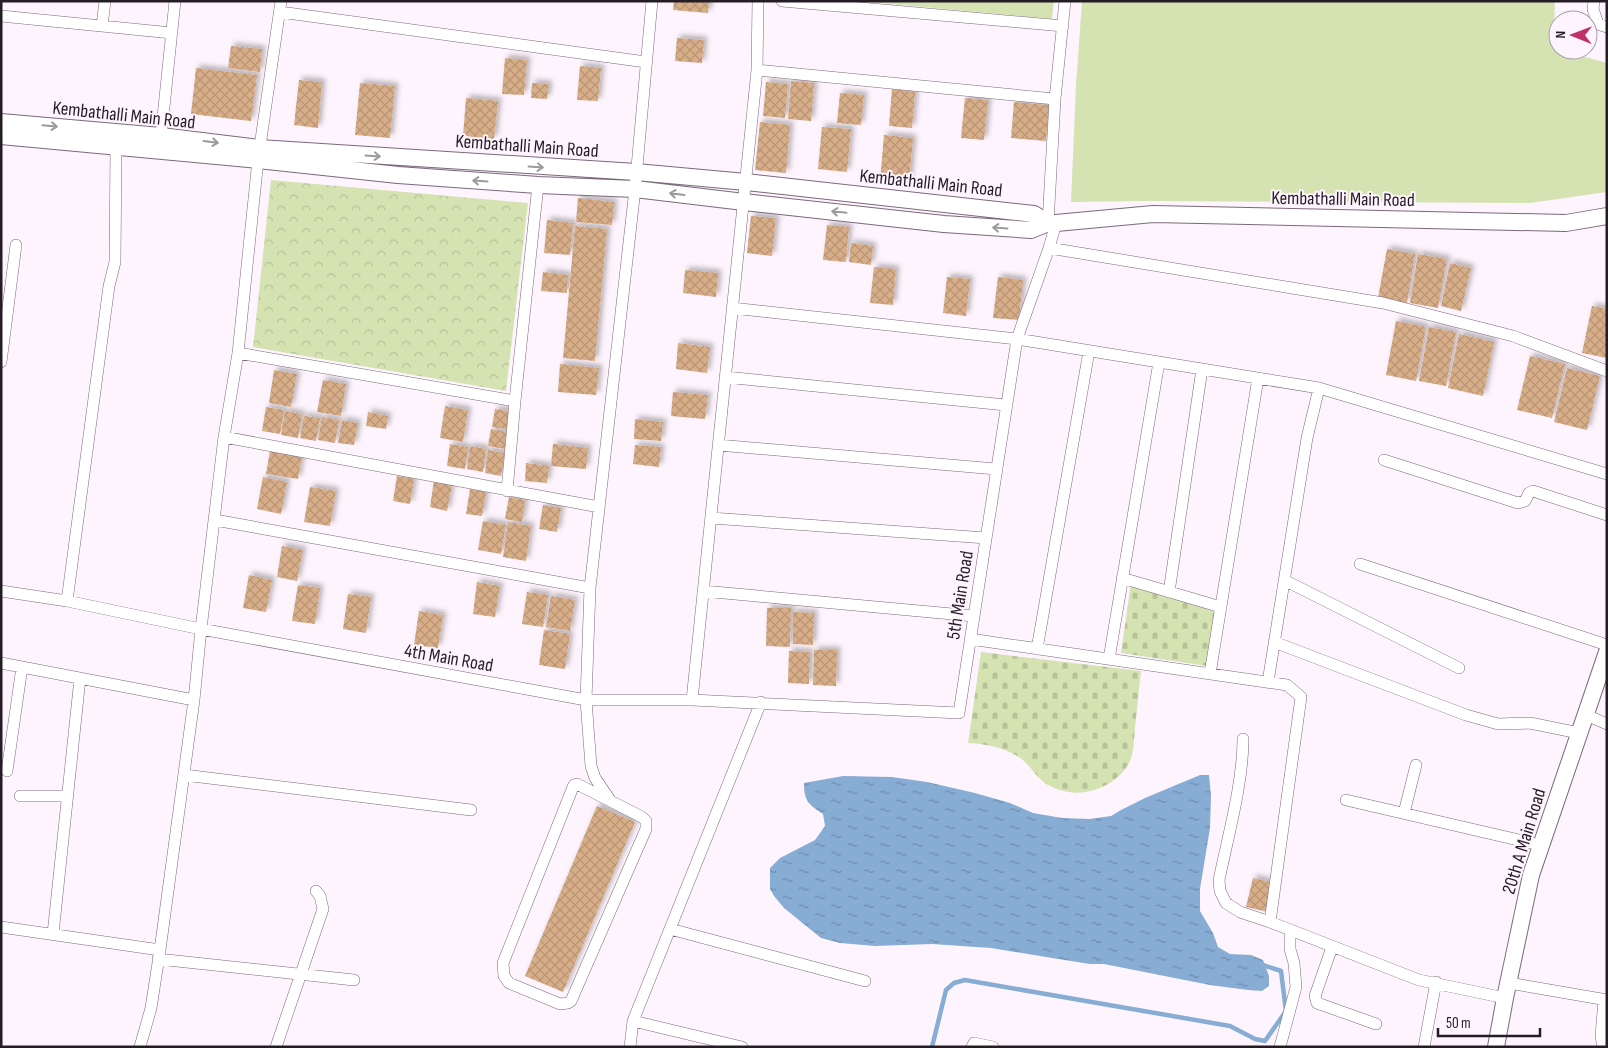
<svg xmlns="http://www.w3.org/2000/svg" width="1608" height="1048" viewBox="0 0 1608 1048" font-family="'Sofia Sans Condensed',sans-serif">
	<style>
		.grass { fill: #d5e3b2 }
		.cemetery { fill: url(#cemetery-stones) }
		.park { fill: url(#park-crowns) }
		.water { fill: url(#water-ripples) }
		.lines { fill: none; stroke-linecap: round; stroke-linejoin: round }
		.stream { stroke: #87add4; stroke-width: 4.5 }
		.building { fill: url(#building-cross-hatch); filter: url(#shadow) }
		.street-casing { stroke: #7c687c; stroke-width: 12 }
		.secondary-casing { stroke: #7c687c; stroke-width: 18 }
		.street { stroke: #fff; stroke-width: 11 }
		.secondary { stroke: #fff; stroke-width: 16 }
		.oneway { stroke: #9d999d }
		.labels { text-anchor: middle; stroke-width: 4; stroke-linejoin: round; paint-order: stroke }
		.street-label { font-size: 19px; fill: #251d25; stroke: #fef4fd }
	</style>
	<defs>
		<pattern id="cemetery-stones" width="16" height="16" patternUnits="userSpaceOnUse" patternTransform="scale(1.25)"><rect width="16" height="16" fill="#d5e3b2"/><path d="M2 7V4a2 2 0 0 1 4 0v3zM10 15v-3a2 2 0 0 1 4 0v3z" fill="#b7c299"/></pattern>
		<pattern id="park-crowns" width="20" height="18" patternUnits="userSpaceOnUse" patternTransform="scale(1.25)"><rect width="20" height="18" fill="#d5e3b2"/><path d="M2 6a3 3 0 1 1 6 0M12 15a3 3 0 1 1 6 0" fill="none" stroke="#b7c299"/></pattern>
		<pattern id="water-ripples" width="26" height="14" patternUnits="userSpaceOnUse" patternTransform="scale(1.25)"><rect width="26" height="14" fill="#87add4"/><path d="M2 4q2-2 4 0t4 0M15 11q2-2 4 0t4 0" fill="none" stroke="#6e8cac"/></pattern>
		<pattern id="building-cross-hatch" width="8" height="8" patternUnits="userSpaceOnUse" patternTransform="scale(1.25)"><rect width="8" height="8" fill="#d8ae88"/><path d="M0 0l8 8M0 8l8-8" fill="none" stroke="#b99575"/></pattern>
		<filter id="shadow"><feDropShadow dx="3.5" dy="-3.5" stdDeviation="2.5" flood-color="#0004"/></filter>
	</defs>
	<rect width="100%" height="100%" fill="#fef4fd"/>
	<path class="grass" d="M858,1H1054L1052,19Z
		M1082,1H1555L1553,48L1607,63V192L1530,203L1148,201L1071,202L1076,85Z"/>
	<path class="cemetery" d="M1131,583L1215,612L1207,666L1121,653Z
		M981,652L1141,671C1139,690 1137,709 1135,728C1134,737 1134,747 1132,755C1128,772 1110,786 1094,790C1079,795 1064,793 1050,786C1040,781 1035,773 1028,765C1014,749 988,744 968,743Z"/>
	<path class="park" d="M271,180L528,203L506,391L253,347Z"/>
	<path class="water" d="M1200,775H1209L1211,795L1210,828L1200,889V911L1213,933L1218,947L1230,954L1251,955L1263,960L1269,976V986L1262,991L1248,990L1210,985L1104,964H1090L1052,958L991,948L932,944L875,946L840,943L821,938L784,908L774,896L770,889V868L780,858L815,840L825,826L823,814C808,804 804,801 804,783L843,776L892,777L927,782L975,793L1010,803L1033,813L1062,818L1090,819L1111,816L1121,810L1145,798Z"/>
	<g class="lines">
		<path class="stream" d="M932,1047L946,990L954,983L965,980L1230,1026L1255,1039L1265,1041L1286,1011L1281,971L1260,964"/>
	</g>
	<path class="building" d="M674,1H709L708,13L673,10Z
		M677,38L704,40L702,63L675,61Z
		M231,46L262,49L260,72L228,68Z
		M505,58L527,60L524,95L502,94Z
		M580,66L601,68L598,101L577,100Z
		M196,68L257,75L251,121L191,114Z
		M299,80L322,82L318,128L294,125Z
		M791,81L814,83L811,121L788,119Z
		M766,82L788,84L785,118L763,116Z
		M360,83L395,86L390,138L355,135Z
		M532,83L549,84L547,99L531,98Z
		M892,89L915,92L912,128L889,126Z
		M840,93L864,95L861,125L837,123Z
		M466,98L498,101L494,139L463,136Z
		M965,98L988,100L984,140L961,138Z
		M1014,102L1049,105L1046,141L1011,138Z
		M760,122L790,125L786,173L755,170Z
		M822,127L851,129L847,172L818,169Z
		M884,135L913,138L909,184L880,182Z
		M578,198L614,202L612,225L576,222Z
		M751,216L776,218L772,256L747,253Z
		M547,220L573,223L570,255L544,253Z
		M827,225L849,227L846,262L823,260Z
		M575,226L607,229L595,361L563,358Z
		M851,243L873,246L871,265L849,262Z
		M1387,249L1415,254L1407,303L1378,298Z
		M1418,254L1447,259L1438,308L1410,303Z
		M1450,263L1471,268L1461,311L1441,306Z
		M874,267L896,269L893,305L870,303Z
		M685,270L718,273L716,297L683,293Z
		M543,272L568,275L567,293L541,291Z
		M947,277L970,279L966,316L943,313Z
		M998,277L1023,280L1019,320L993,318Z
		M1592,306L1607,309V358L1582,353Z
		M1396,321L1426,327L1416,381L1386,375Z
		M1429,327L1456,332L1446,386L1419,381Z
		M1459,334L1494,342L1483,396L1448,388Z
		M678,343L710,347L707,373L676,369Z
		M1530,356L1565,364L1552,418L1517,410Z
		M560,364L599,368L596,395L558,392Z
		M1567,368L1600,376L1587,430L1554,422Z
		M274,370L297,374L291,407L269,403Z
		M323,380L346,384L341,416L317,412Z
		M673,392L708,395L705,419L671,416Z
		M445,406L468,410L463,442L440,438Z
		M266,407L284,410L280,434L262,431Z
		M495,409L510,411L507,429L492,427Z
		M285,411L302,414L298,438L281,435Z
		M368,412L388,416L386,429L366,426Z
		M304,416L320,418L316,441L300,438Z
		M322,417L339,420L335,443L318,440Z
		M635,419L663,422L661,441L634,439Z
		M342,420L358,423L354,445L338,443Z
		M491,429L508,432L505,449L488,446Z
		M450,444L468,447L465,469L447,466Z
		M553,444L588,448L586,469L551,466Z
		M635,445L661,447L659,467L633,464Z
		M470,446L486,449L483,472L467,469Z
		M488,450L505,453L501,476L485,473Z
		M270,451L302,456L298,479L266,474Z
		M526,463L549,466L547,483L525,481Z
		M397,476L414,479L410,504L393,501Z
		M263,477L287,482L281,514L257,509Z
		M434,481L452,484L447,511L430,507Z
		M310,487L336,491L330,526L304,522Z
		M470,489L486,492L482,516L466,514Z
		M509,497L525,500L522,522L505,519Z
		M543,505L561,508L557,532L539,529Z
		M483,521L506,525L501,554L478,550Z
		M508,522L531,526L526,561L503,557Z
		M282,546L303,550L297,581L277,577Z
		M249,575L272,580L266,612L243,608Z
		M477,582L500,586L495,617L473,614Z
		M298,585L320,588L315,624L292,621Z
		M527,592L548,595L543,627L522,624Z
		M348,594L371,597L366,633L343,629Z
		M551,596L575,600L570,631L546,627Z
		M767,608H791L790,647L766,646Z
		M419,611L443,615L438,648L414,645Z
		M793,612L814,613L813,645L793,644Z
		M544,630L570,634L565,669L539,665Z
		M814,650H837L836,686L813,685Z
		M789,651L810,652L809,684L788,683Z
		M597,806L635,822L563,992L525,976Z
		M1253,878L1275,883L1268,912L1246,907Z"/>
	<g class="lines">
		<g class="street-casing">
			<path id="street" d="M782,1L1063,26
				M1594,1L1593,9L1598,24L1607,27
				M280,12L646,62
				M1,16L172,33
				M102,26L105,1
				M757,70L1055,99
				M161,136L175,1
				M1048,223L1055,99L1065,1
				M1049,248L1383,303L1513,336L1607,371
				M732,308L1017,339L1319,388L1607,474
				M238,353L515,401
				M1,362L16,245
				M725,377L1006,405
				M224,437L599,507
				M718,445L996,469
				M1384,460L1518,503L1525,501L1529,493L1533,491L1607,515
				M507,491L515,401L538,185
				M711,518L986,538
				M215,520L590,588
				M1360,564L1607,645
				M1122,578L1221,607
				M1284,580L1459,668
				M1,591L67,601L201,629L586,700H692L959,713L1017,339L1049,248L1056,223
				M703,591L974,616
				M1169,592L1202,369
				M67,601L109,286L115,262L116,147
				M970,639L1287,685L1301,697L1270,922
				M1274,642L1466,715L1498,724L1530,723L1579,733
				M1037,649L1089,351
				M1109,659L1159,362
				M1,663L194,700
				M1210,674L1258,378
				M1268,682L1307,438L1319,388
				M692,700L757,70L758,1
				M1586,715L1607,724
				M1243,739C1243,783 1228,836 1219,880L1220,891L1226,903L1240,912L1270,922L1419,980L1505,998
				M7,771L22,667
				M184,775L471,810
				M577,784L642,817L646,821V829L571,1001L568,1003L560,1004L509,983L504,976L503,963L573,787L574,785Z
				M20,796H68
				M610,800L595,778L591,766L586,700L590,588L635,189L652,1
				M1346,800L1540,845
				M1404,813L1416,765
				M1,927L160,950
				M670,929L865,981
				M53,934L80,678
				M1332,947L1315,996L1317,1003L1376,1024
				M158,959L354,980
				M1509,983L1607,1000
				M633,1021L742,1047
				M140,1047L151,1008L160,950L194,700L201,629L224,437L238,353L258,160L281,1
				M276,1047L323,909L320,896L316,891
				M630,1047L633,1021L761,702
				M972,1047L974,1043L993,1047
				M1280,1047L1296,987L1294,963L1290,949V930
				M1424,1047L1436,982
				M1603,1047L1601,1036L1604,1000"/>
		</g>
		<g class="secondary-casing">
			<path id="secondary" d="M1,122L161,136L259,148L636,172L746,182L1034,214L1048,223
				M1,136L258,160L398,175L538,185L635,189L744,202L944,224L1031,230L1048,223H1056L1153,214L1566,223L1607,216
				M1496,1047L1505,998L1531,875L1607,652"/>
		</g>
		<use href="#street" class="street"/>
		<use href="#secondary" class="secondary"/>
	</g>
	<defs><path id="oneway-shaft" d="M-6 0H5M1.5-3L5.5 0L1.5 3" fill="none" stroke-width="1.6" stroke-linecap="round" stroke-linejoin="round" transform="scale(1.25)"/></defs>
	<g class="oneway">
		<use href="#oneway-shaft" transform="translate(50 126) rotate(5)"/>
		<use href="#oneway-shaft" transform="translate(211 142) rotate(7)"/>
		<use href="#oneway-shaft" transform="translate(373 156) rotate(4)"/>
		<use href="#oneway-shaft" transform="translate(536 167) rotate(4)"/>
		<use href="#oneway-shaft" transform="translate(480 181) rotate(-176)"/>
		<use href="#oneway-shaft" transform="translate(677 194) rotate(-173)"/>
		<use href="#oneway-shaft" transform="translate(839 212) rotate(-174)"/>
		<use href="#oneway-shaft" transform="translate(1000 228) rotate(-176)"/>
	</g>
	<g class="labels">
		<g class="street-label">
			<text transform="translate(124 114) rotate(6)" y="7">Kembathalli Main Road</text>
			<text transform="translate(527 145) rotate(4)" y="7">Kembathalli Main Road</text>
			<text transform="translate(931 182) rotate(6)" y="7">Kembathalli Main Road</text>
			<text transform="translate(1343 198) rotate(1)" y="7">Kembathalli Main Road</text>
			<text transform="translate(959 595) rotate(-81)" y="7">5th Main Road</text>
			<text transform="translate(449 657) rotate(10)" y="7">4th Main Road</text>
			<text transform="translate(1523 841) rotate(-73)" y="7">20th A Main Road</text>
		</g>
	</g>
	<rect width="1608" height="1048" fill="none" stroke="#251d25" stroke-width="5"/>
	<g transform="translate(1573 35) rotate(271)"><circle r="24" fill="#fef4fd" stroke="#a79ea7"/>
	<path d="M0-4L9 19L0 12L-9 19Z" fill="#be3267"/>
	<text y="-8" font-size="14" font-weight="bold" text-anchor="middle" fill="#251d25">N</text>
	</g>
	<path d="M1438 1028v8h102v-8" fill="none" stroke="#251d25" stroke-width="2.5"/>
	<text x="1446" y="1028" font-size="15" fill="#251d25" stroke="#fef4fd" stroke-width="4" paint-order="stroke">50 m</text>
</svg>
